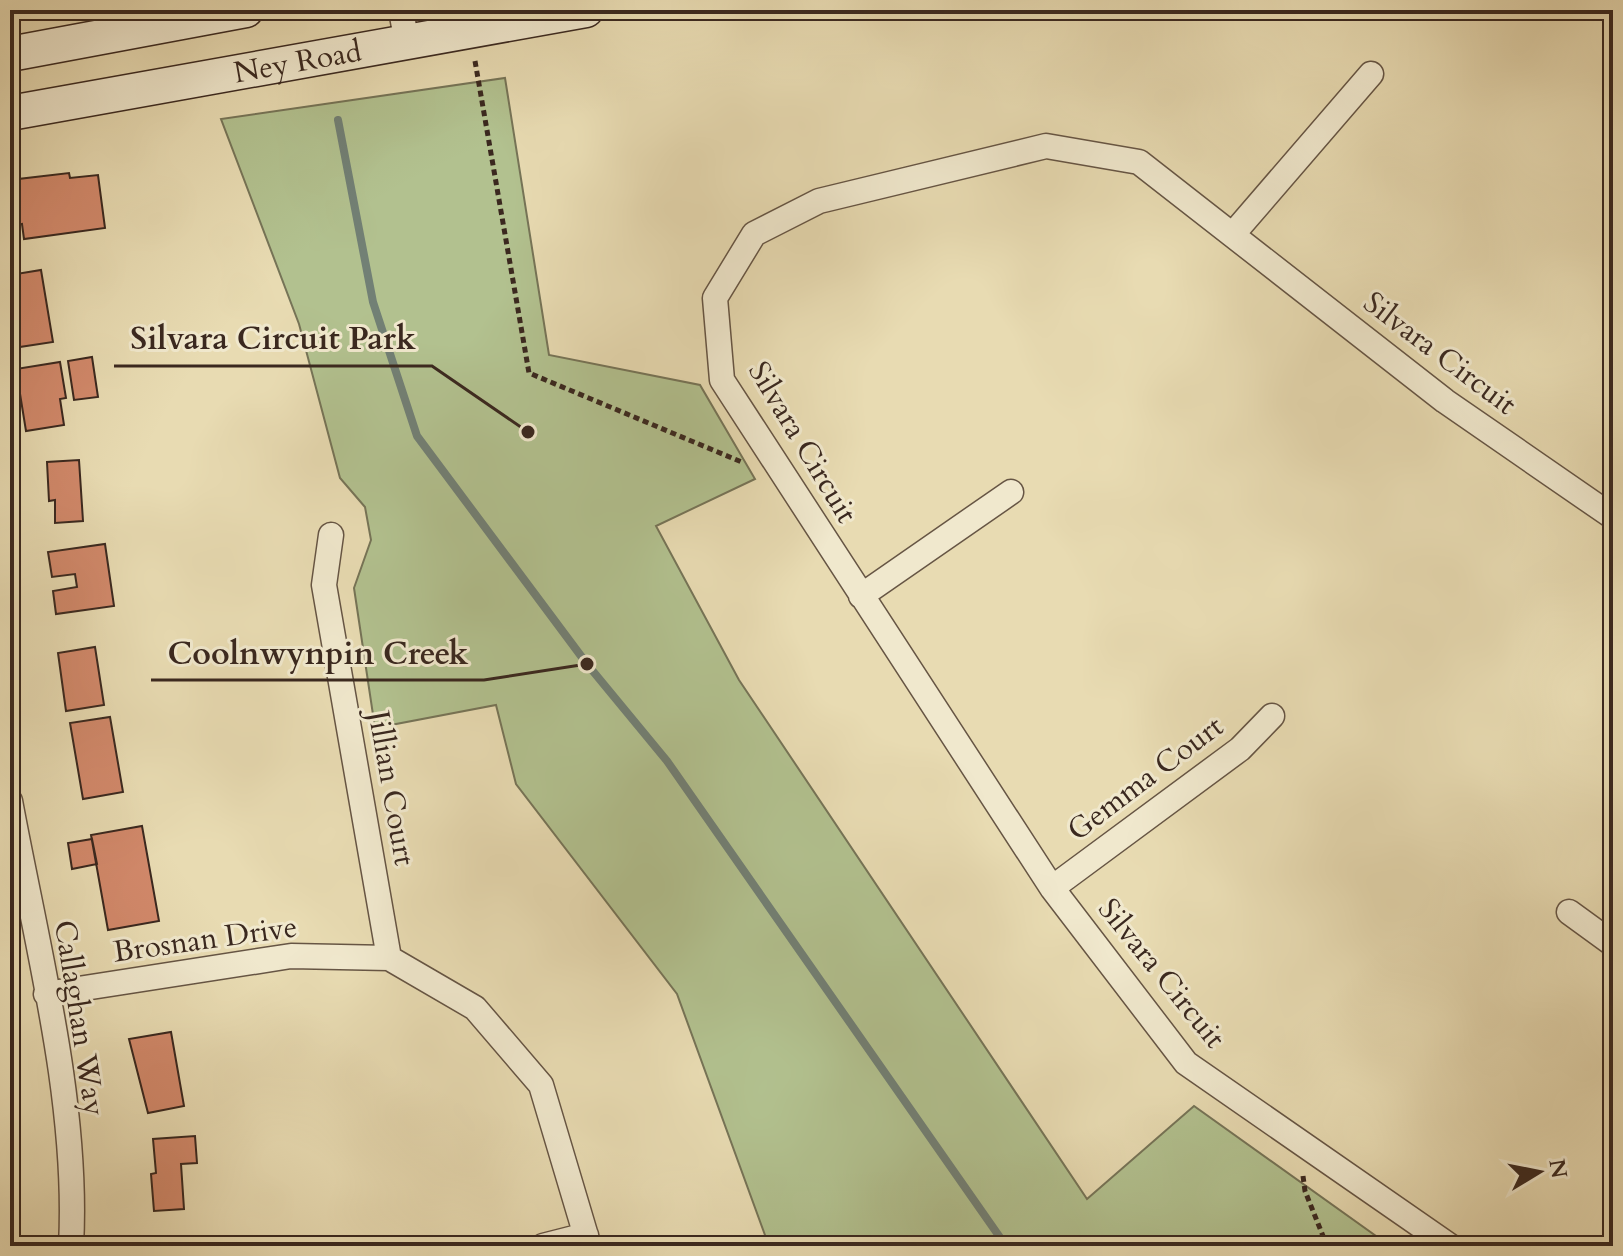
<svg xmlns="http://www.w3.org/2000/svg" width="1623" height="1256" viewBox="0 0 1623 1256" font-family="Cardo,serif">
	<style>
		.green { fill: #b2c18f; stroke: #767457; stroke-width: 2 }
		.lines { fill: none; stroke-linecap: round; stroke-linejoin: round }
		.stream { stroke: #728075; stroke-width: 8 }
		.building { fill: #d2896b; stroke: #3a281f; stroke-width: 2 }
		.street-casing { stroke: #654; stroke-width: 27 }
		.secondary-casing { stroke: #3a281f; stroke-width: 37 }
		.path { stroke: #3a281f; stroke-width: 5; stroke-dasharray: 6 4; stroke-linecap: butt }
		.street { stroke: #f0e8cd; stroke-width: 24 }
		.secondary { stroke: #f0e8cd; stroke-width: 34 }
		.labels { text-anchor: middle; stroke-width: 6; stroke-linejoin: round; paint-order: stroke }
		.street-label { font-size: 30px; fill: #3a281f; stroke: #f0e8cd }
		.leader { fill: none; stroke: #3a281f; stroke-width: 3 }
		.callout-dot { fill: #3a281f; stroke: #f0e8cd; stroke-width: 3 }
		.callout-label { font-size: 32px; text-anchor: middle; font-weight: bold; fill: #3a281f; stroke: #f0e8cd; stroke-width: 6; stroke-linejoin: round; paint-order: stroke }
	</style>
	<rect width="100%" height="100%" fill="#e8dbb2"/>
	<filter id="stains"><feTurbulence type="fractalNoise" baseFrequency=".0025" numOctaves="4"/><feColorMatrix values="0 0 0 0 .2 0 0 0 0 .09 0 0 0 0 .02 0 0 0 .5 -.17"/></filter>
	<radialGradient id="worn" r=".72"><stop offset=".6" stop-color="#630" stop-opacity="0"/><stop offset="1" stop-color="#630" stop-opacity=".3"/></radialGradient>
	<path class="green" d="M505,78L549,355L700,385L755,479L656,526L739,680L1087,1199L1194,1106L1390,1246H769L677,994L516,784L496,705L375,728L354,588L371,540L365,507L340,478L299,324L221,119Z"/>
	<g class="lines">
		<path class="stream" d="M338,120L373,302L417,436L587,664L667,761L1006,1246"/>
	</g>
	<path class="building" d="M69,173L70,178L98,175L105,228L24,239L22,224L10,226V180Z
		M41,270L53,342L13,348L10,275Z
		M92,357L98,397L74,400L68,361Z
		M60,362L66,398L60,399L64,425L26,431L16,369Z
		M79,460L83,521L55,523V500L49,501L47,462Z
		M105,544L114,606L56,614L53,591L77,587L75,574L52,577L48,552Z
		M95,647L104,705L66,711L58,653Z
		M110,717L123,792L83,799L70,723Z
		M142,826L159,921L108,930L91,835Z
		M92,839L97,864L72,869L68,843Z
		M171,1032L184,1106L148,1113L129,1039Z
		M195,1136L197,1163L181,1164L184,1209L154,1211L151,1174L156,1173L153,1139Z
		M147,1238L213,1239V1246H147Z"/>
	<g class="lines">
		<g class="street-casing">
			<path id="street" d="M401,10L407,44
				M1233,234L1371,74
				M331,535L324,585L389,958
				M861,596L1011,492
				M10,801C36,942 79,1103 71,1246
				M1052,888L1240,749L1272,716
				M1569,912L1613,944
				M46,994L291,956L389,958L475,1008L541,1085L589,1246
				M543,1246L586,1235
				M1450,1246L1186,1063L1052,888L722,380L715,298L754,234L819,201L1046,146L1139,162L1445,401L1613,517"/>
		</g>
		<g class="secondary-casing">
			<g id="secondary">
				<path d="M10,54L246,10"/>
				<path id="s1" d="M10,113L586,10"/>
			</g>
		</g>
		<path class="path" d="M10,16L47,10
			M475,61L529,373L744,463
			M1303,1176L1305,1191L1327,1246"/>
		<use href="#street" class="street"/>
		<use href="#secondary" class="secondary"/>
	</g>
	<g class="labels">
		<g class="street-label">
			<text dy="10" stroke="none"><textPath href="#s1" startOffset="292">Ney Road</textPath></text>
			<text transform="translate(1440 353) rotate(37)" y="10">Silvara Circuit</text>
			<text transform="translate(803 442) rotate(59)" y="10">Silvara Circuit</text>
			<text transform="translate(1145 778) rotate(-37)" y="10">Gemma Court</text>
			<text transform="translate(392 788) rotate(80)" y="10">Jillian Court</text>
			<text transform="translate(205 939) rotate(-8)" y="10">Brosnan Drive</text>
			<text transform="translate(1162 973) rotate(51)" y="10">Silvara Circuit</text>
			<text transform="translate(80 1018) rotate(81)" y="10">Callaghan Way</text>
		</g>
	</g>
	<path class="leader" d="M528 432L432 366H114M587 664L484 680H151"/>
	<g class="callout-dot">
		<circle cx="528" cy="432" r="8"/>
		<circle cx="587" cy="664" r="8"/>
	</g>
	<g class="callout-label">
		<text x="273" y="349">Silvara Circuit Park</text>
		<text x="318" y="664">Coolnwynpin Creek</text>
	</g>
	<rect width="1623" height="1256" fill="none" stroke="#e8dbb2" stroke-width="40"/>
	<rect x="12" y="12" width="1599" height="1232" fill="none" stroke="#3a281f" stroke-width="4"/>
	<rect x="20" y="20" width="1583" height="1216" fill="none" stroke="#3a281f" stroke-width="2"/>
	<g transform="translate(1539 1172) rotate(80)" stroke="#f0e8cd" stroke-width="6" paint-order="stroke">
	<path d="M0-6L14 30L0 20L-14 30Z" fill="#3a281f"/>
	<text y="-12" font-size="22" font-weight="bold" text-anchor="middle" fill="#3a281f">N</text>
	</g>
	<rect width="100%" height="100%" filter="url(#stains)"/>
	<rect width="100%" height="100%" fill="url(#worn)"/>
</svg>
